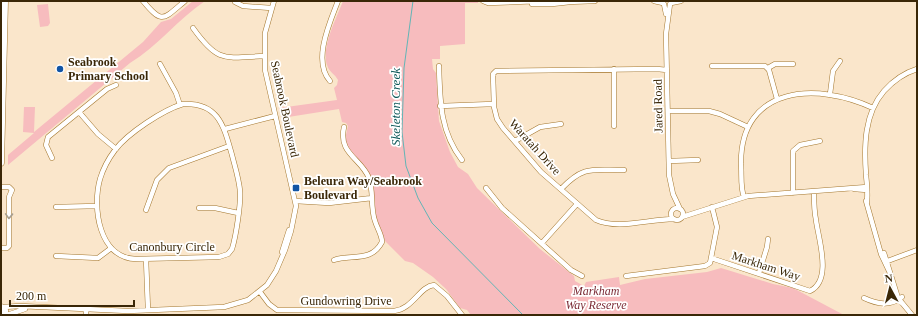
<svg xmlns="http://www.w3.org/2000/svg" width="918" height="316" viewBox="0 0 918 316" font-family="'Times New Roman',serif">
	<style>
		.green { fill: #f7bcbe }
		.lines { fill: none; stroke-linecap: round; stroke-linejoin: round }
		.stream { stroke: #62b5b6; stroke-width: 1 }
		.minor-casing { stroke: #a4772e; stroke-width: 5.5 }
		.major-casing { stroke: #a4772e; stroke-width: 7 }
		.minor { stroke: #fff; stroke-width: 4.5 }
		.major { stroke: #fff; stroke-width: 6 }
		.oneway { stroke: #a69e8f }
		.poi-dot { fill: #1154a4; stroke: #fff; stroke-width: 1.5 }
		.labels { text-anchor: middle; stroke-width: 3.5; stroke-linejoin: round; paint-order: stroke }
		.poi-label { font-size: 12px; font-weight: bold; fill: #3a2707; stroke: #fff; text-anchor: start }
		.street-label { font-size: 12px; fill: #3a2707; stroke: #fff }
		.park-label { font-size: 12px; font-style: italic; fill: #7b2b35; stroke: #fff }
		.water-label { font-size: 13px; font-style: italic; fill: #0d5859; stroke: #fff }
	</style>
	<rect width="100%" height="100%" fill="#fae6cb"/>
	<path class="green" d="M193,1H205C178,19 158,46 130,63L8,165V155L34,133L23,132L24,107H35L34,132L143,42L161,22L171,19Z
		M343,1H478V3H465V44L440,46V59H432L433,69L436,73L439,121L450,152L458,167L468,174L477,188L540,249L574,276L575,281L584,286L586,282L619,277L620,285L645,279L707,272L721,268L773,284L793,288L844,315H471L467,310L460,308L446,289L433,277L413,263L405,261L385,241L376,217L373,184L349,151L345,139L348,126L346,123L342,122L339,109L282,118L279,108L337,100L334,88L337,85L338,80C335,74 329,72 327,65C321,47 337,17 343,1Z
		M48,4L50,23L48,26L40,27L37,5Z"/>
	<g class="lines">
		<path class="stream" d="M413,1L404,68L402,132L406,166L418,198L432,223L523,315"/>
		<g class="minor-casing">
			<path id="minor" d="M143,1C163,25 163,19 185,1
				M483,1L488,3L539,1
				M654,1L663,3
				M235,2L243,6L271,8
				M567,2L595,1
				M671,3L681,1
				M532,4H552L570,2
				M664,4L666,14
				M670,4L666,34L669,175L673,194L680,209
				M193,28C218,63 224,58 264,56
				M160,64L176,93L180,105
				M439,66C440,101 440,132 462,160
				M712,66H765L769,70L777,99
				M768,68L775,64H793
				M614,69V126
				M667,70L657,69L496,71L493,74L494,107L497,119L503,128L541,172L596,220C619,230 648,219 674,219
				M330,81C312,61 330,22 338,1
				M830,94L833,71L840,61
				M183,104C219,102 224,127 232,155C235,167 239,179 240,191C241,204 236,236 232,249L228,254L219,257L136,259C99,258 92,208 100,179C103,169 109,158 115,150C128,133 163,110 183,104Z
				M440,106L493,104
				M668,111H709L720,114L748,127
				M79,112L98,134L116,149
				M225,129L275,116
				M515,141L540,127L561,124
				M52,158L46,145L48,137L107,89L116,85
				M669,161L698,160
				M1,187H9L12,190L9,197V246L7,248H1
				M486,188L502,208L571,270L582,276
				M561,189C584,165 592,170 624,170
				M854,189L867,190
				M793,193V151L800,145L820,141
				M744,197C740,187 742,174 741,164C740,85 818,82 873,108
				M295,201L329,203L372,198
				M866,201L881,254L890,273
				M867,202C868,193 867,184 866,175C864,146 864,114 884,91C893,81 904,73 917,69
				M56,207L97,206
				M712,207L717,227L711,258L810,291C833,280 818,238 816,220C814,211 814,201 814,192
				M199,208H215L238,213
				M671 214a6 6 0 1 1 12 0a6 6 0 1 1-12 0Z
				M146,210L157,180L169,168L229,146
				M682,217L748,196L867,187
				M542,243L577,204
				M282,252L289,230
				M884,253L898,298L912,315
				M56,256L98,258L110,249
				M146,259L148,310
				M334,260C351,254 371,263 382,242C382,235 377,228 375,221C370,207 374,192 369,178C361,158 338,154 344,127
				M885,262L917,250
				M759,273L767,247L768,239
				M626,276L705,266L710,263L711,258
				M260,292L269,304L277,310L394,311C413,309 420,286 434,285L447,296L462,315
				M864,298C877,304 890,307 902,297
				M3,307L20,306L128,311L224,307L248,300L267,285L276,271L285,250L291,231L296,206L265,70V33L274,1
				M7,315L25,309
				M86,315V308"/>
		</g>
		<g class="major-casing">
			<path id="major" d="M1,163L5,1
				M1,307L5,310V315"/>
		</g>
		<use href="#minor" class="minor"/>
		<use href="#major" class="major"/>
	</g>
	<defs><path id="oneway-chevron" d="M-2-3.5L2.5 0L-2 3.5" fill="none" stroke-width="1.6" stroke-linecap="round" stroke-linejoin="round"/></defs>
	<use class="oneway" href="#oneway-chevron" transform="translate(9 216) rotate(92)"/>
	<g class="poi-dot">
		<circle cx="60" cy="69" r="4"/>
		<rect x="292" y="184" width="8" height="8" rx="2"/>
	</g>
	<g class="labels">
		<g class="poi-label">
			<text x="68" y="66">Seabrook<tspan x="68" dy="14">Primary School</tspan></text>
			<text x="304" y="185">Beleura Way/Seabrook<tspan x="304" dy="14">Boulevard</tspan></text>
		</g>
		<g class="street-label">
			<text transform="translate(658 106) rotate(-91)" y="4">Jared Road</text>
			<text transform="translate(285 109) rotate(78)" y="4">Seabrook Boulevard</text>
			<text transform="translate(535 147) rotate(48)" y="4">Waratah Drive</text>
			<text x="172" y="251">Canonbury Circle</text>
			<text transform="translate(766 266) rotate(18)" y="4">Markham Way</text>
			<text x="346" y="305">Gundowring Drive</text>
		</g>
		<g class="park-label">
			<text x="596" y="295">Markham<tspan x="596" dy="14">Way Reserve</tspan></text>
		</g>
		<g class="water-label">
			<text transform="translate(395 107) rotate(-90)" y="5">Skeleton Creek</text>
		</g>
	</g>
	<rect width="918" height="316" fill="none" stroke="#3a2707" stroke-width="4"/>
	<g transform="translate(890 288) rotate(353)" stroke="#ffffff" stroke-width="3" paint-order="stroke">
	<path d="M0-3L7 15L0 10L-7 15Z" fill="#3a2707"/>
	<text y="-6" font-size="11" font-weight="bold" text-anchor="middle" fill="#3a2707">N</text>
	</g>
	<path d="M10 300v6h124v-6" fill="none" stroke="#3a2707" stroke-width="2"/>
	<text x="16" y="300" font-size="12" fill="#3a2707" stroke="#ffffff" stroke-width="3" paint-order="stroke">200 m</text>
</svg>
